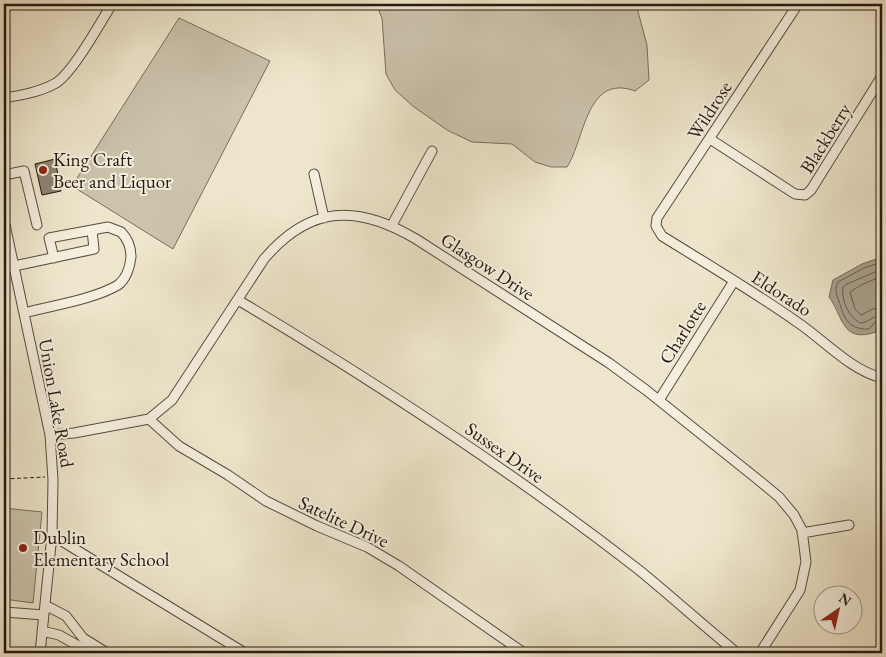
<svg xmlns="http://www.w3.org/2000/svg" width="886" height="657" viewBox="0 0 886 657" font-family="'EB Garamond',serif">
	<style>
		.green { fill: #cbc3ac; stroke: #776e5f }
		.water { fill: #a9a08d; stroke: #736a5c }
		.lines { fill: none; stroke-linecap: round; stroke-linejoin: round }
		.shore { stroke: #665c50; stroke-width: 1 }
		.building { fill: #8d8473; stroke: #231912 }
		.minor-casing { stroke: #564c40; stroke-width: 11 }
		.path { stroke: #231912; stroke-width: 1; stroke-dasharray: 4 2.5; stroke-linecap: butt }
		.minor { stroke: #f4efde; stroke-width: 9 }
		.poi-dot { fill: #8f2418; stroke: #f4efde; stroke-width: 2 }
		.labels { text-anchor: middle; stroke-width: 4; stroke-linejoin: round; paint-order: stroke }
		.street-label { font-size: 19px; fill: #231912; stroke: #f4efde }
		.poi-label { font-size: 19px; fill: #231912; stroke: #f4efde; text-anchor: start }
	</style>
	<rect width="100%" height="100%" fill="#eee6cc"/>
	<filter id="stains"><feTurbulence type="fractalNoise" baseFrequency=".004" numOctaves="4"/><feColorMatrix values="0 0 0 0 .2 0 0 0 0 .09 0 0 0 0 .02 0 0 0 .5 -.17"/></filter>
	<radialGradient id="worn" r=".72"><stop offset=".6" stop-color="#630" stop-opacity="0"/><stop offset="1" stop-color="#630" stop-opacity=".3"/></radialGradient>
	<path class="green" d="M376,4H636L647,45L649,80L635,91C586,73 585,139 567,167H551L535,162L512,144L472,142L447,130L414,107L395,90L386,74L382,18Z
		M179,18L270,61L173,249L72,186Z
		M4,508L42,512L33,603L4,599Z"/>
	<path class="water" d="M882,257V327H877L876,332C841,344 843,315 829,297L833,280L862,264Z"/>
	<g class="lines">
		<path class="shore" d="M882,262L864,268L838,282C834,292 837,295 840,304C844,320 851,330 869,329L875,322H882
			M882,269L847,284L843,287C841,300 848,316 860,323C869,323 872,315 882,316
			M882,276L861,285L850,292L855,309L861,315L873,309L882,308"/>
	</g>
	<path class="building" d="M55,159L61,191L42,195L35,164Z"/>
	<g class="lines">
		<g class="minor-casing">
			<path id="minor" d="M798,4L657,218L656,226L662,236C707,264 753,291 797,322C824,340 850,370 882,378
				M4,98C22,95 40,92 56,83C74,71 100,23 112,4
				M710,139L795,194L805,195L811,190L882,76
				M314,174L324,218
				M4,175L24,171L37,225
				M4,220L50,435L53,480L52,535L40,653
				M392,225L432,151
				M54,258L49,238L92,230
				M14,266L94,249L92,230L108,227L121,232C128,239 131,247 131,257C130,267 126,279 118,285C95,299 50,306 24,313
				M238,300C377,383 512,471 639,570C672,597 704,626 737,653
				M659,400L734,281
				M149,419L179,446L228,475L266,501L317,526L367,547L399,566L524,653
				M50,435L74,433L149,419L172,400L264,259C310,205 357,204 416,239L609,363L646,390L756,478L779,497L794,515L802,530L806,562L800,590L760,653
				M802,533L849,525
				M52,535L245,653
				M45,605L66,616L83,638L107,653
				M4,612L44,615
				M42,631L59,635L91,653"/>
		</g>
		<path class="path" d="M4,479L45,477"/>
		<use href="#minor" class="minor"/>
	</g>
	<g class="poi-dot">
		<circle cx="43" cy="170" r="5"/>
		<circle cx="23" cy="548" r="5"/>
	</g>
	<g class="labels">
		<g class="street-label">
			<text transform="translate(709 110) rotate(-57)" y="7">Wildrose</text>
			<text transform="translate(825 138) rotate(-58)" y="7">Blackberry</text>
			<text transform="translate(488 266) rotate(33)" y="7">Glasgow Drive</text>
			<text transform="translate(782 293) rotate(33)" y="7">Eldorado</text>
			<text transform="translate(682 332) rotate(-58)" y="7">Charlotte</text>
			<text transform="translate(57 403) rotate(80)" y="7">Union Lake Road</text>
			<text transform="translate(505 452) rotate(35)" y="7">Sussex Drive</text>
			<text transform="translate(344 521) rotate(25)" y="7">Satelite Drive</text>
		</g>
		<g class="poi-label">
			<text x="53" y="166">King Craft<tspan x="53" dy="22">Beer and Liquor</tspan></text>
			<text x="33" y="544">Dublin<tspan x="33" dy="22">Elementary School</tspan></text>
		</g>
	</g>
	<rect width="886" height="657" fill="none" stroke="#eee6cc" stroke-width="20"/>
	<rect x="5" y="5" width="876" height="647" fill="none" stroke="#231912" stroke-width="2.5"/>
	<rect x="10" y="10" width="866" height="637" fill="none" stroke="#231912"/>
	<g transform="translate(838 610) rotate(34)"><circle r="24" fill="#f4efde" stroke="#a0998c"/>
	<path d="M0-4L9 19L0 12L-9 19Z" fill="#8f2418"/>
	<text y="-8" font-size="14" font-weight="bold" text-anchor="middle" fill="#231912">N</text>
	</g>
	<rect width="100%" height="100%" filter="url(#stains)"/>
	<rect width="100%" height="100%" fill="url(#worn)"/>
</svg>
